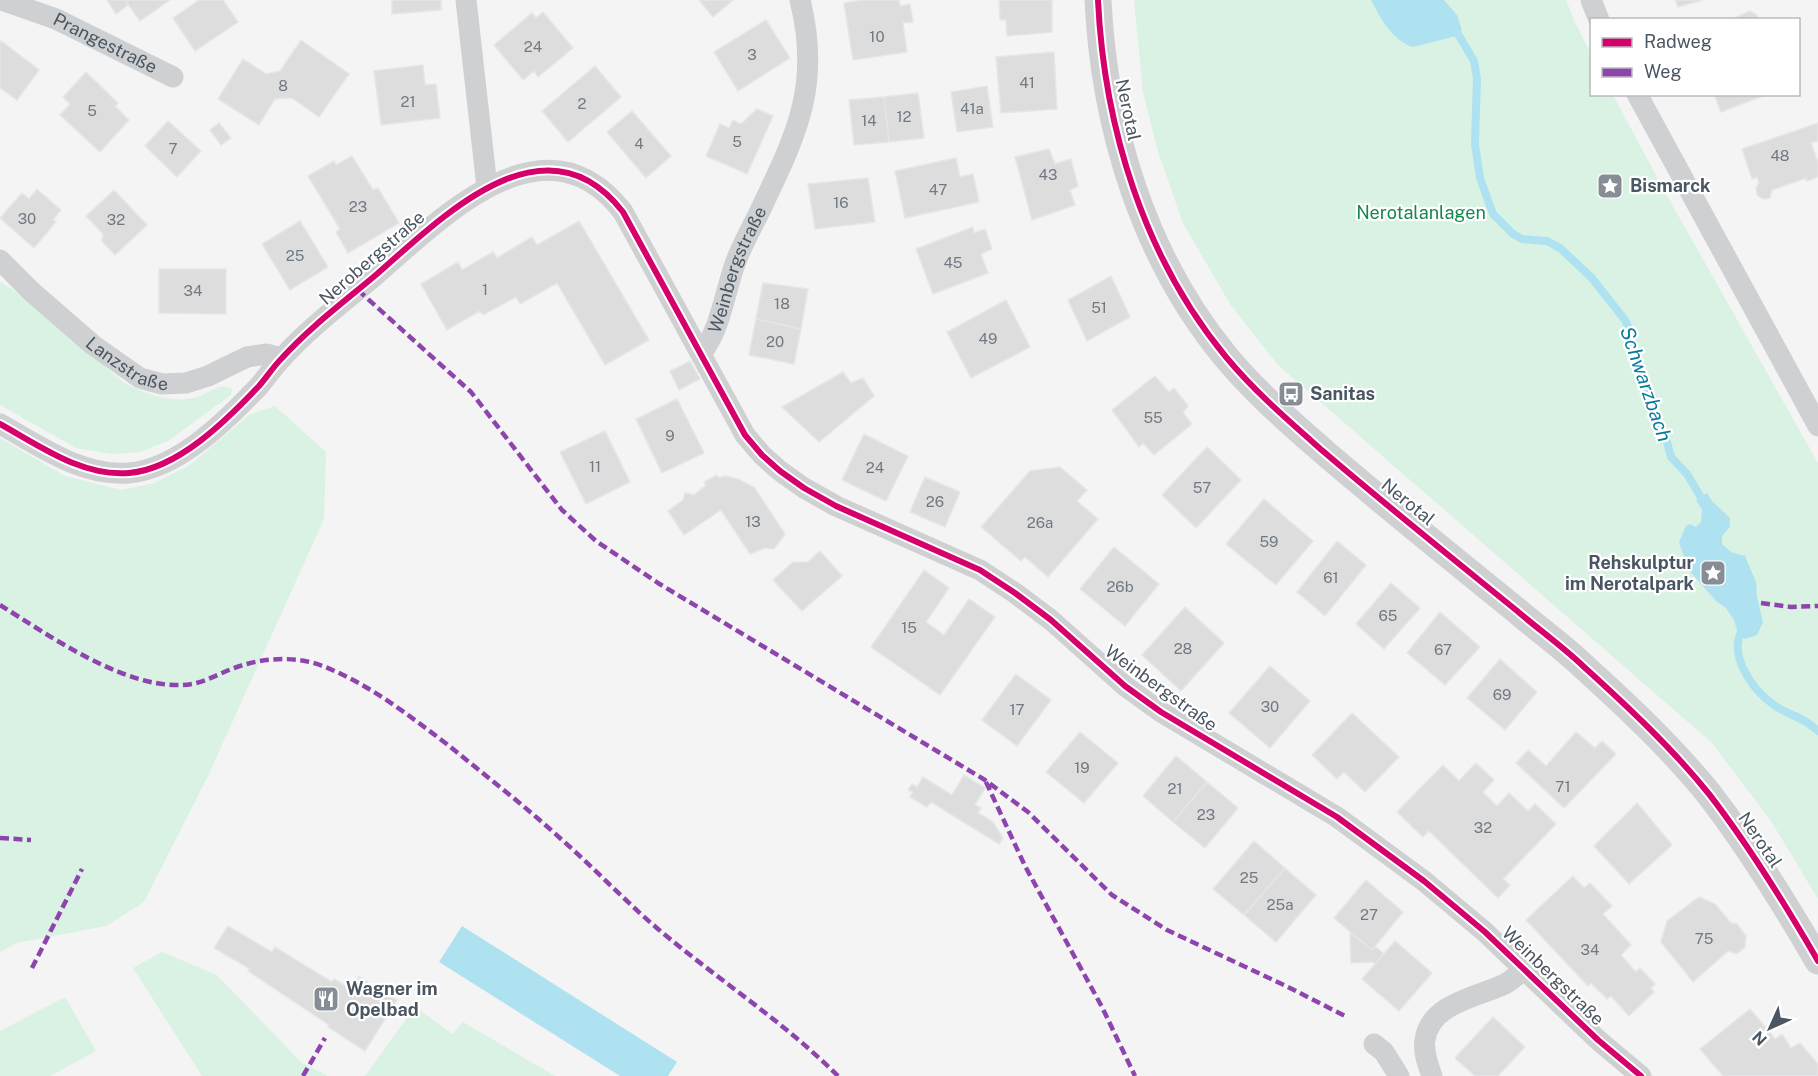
<svg xmlns="http://www.w3.org/2000/svg" width="1818" height="1076" viewBox="0 0 1818 1076" font-family="'Public Sans',sans-serif">
	<style>
		.green { fill: #d9f2e3 }
		.water { fill: #aee2f0 }
		.lines { fill: none; stroke-linecap: round; stroke-linejoin: round }
		.stream { stroke: #aee2f0; stroke-width: 8 }
		.building { fill: #ddddde; stroke: #e5e6e7; stroke-width: 1.5 }
		.minor { stroke: #ced0d2; stroke-width: 21 }
		.tertiary { stroke: #ced0d2; stroke-width: 27 }
		.quiet { stroke: #8e44ad; stroke-width: 4.5; stroke-dasharray: 9 4.5; stroke-linecap: butt }
		.cycleway-casing { stroke: #fff; stroke-width: 10 }
		.cycleway { stroke: #d6006c; stroke-width: 6 }
		.labels { text-anchor: middle; stroke-width: 4.5; stroke-linejoin: round; paint-order: stroke }
		.number-label { font-size: 15px; fill: #707881 }
		.street-label { font-size: 18px; fill: #4a5661; stroke: #fff }
		.poi-label { font-size: 18px; font-weight: bold; fill: #4a5661; stroke: #fff; text-anchor: start }
		.park-label { font-size: 18px; fill: #17864f; stroke: #fff }
		.water-label { font-size: 20px; font-style: italic; fill: #0c7c9b; stroke: #fff }
	</style>
	<rect width="100%" height="100%" fill="#f4f4f4"/>
	<path class="green" d="M1134,0H1566L1574,20L1591,54L1592,94L1613,95L1665,192L1818,463V899L1771,821L1712,743L1278,365L1230,304L1183,223L1158,152L1143,92Z
		M0,282L20,294L123,382C145,394 171,404 197,397C208,394 220,381 232,389L231,395L168,441L140,452L112,454L76,448L0,405Z
		M275,406L326,452L324,519L208,776L144,902L106,926L17,943L0,952V438L65,476L121,490L154,483L190,465L249,415Z
		M162,952L217,975L301,1062L328,1076H202L133,968Z
		M65,997L96,1051L50,1076H0V1031Z
		M415,1007L453,1034L463,1022L555,1076H365Z"/>
	<path class="water" d="M1371,0H1444L1457,15L1462,30L1456,36L1413,47C1393,41 1380,18 1371,0Z
		M1707,493L1712,501L1730,518V527L1722,536V544L1731,552L1745,556L1756,582L1757,597L1763,622L1757,635L1745,639L1738,634L1734,620L1726,608L1716,601L1688,569L1679,542L1686,526L1690,524L1696,527L1701,522L1702,510L1696,500Z
		M462,926L677,1062L668,1076H620L439,962Z"/>
	<g class="lines">
		<path class="stream" d="M1450,30L1458,34L1474,61L1477,79L1475,144L1480,178L1493,214L1513,234L1522,239L1547,241L1560,248L1591,277L1625,320L1632,335L1638,365L1654,400L1655,414L1667,442L1671,457L1687,474L1706,506
			M1745,626C1725,651 1751,689 1774,705C1789,716 1803,716 1818,731"/>
	</g>
	<path class="building" d="M107,0H125L128,5L116,14Z
		M125,0H170L140,21Z
		M199,0H223L238,22L195,51L173,18Z
		M392,0H441V10L392,14Z
		M699,0H733L713,17Z
		M862,0H899L900,6L910,4L913,22L903,23L907,52L853,60L844,3Z
		M999,0H1052V32L1007,36L1006,20H1000Z
		M1675,0H1703L1678,7Z
		M1750,11L1757,15L1759,20H1730Z
		M543,12L573,48L538,77L534,71L523,80L494,45L532,13L536,18Z
		M766,20L790,58L738,91L714,52Z
		M0,40L39,70L17,100L0,88Z
		M301,40L349,74L319,117L292,98L275,99L259,125L218,99L243,59L266,74L280,71Z
		M1054,52L1057,109L1001,113L996,57Z
		M423,65L425,85L436,84L440,118L381,125L374,71Z
		M595,66L621,97L568,142L542,111Z
		M86,72L118,103L115,106L129,120L100,152L60,115L70,104L63,97Z
		M987,86L993,127L957,132L951,92Z
		M918,93L924,138L889,142L884,97Z
		M1714,94H1768L1721,112Z
		M884,97L889,142L854,145L849,100Z
		M757,109L773,116L747,174L706,156L720,124L729,128L733,120L741,124Z
		M632,111L671,156L646,178L607,132Z
		M168,121L201,151L177,177L145,146Z
		M219,123L231,138L221,145L210,130Z
		M1818,123V141L1811,143L1818,162V177L1807,181L1806,178L1772,190L1770,198L1763,199L1757,195L1756,188L1759,183L1757,177L1752,179L1742,149Z
		M1049,149L1055,164L1071,159L1078,186L1070,190L1075,205L1032,220L1015,157Z
		M352,156L373,190L378,188L399,223L348,253L336,232L340,229L308,176L334,161L336,165Z
		M956,158L960,177L973,174L979,202L905,218L895,171Z
		M868,178L875,222L815,229L808,184Z
		M37,189L61,210L53,220L56,222L34,248L0,218L22,193L29,199Z
		M114,190L147,225L115,255L102,241L103,234L86,216Z
		M300,221L328,267L290,290L262,244Z
		M579,221L649,340L605,365L557,283L520,304L516,297L483,315L480,311L447,330L421,284L458,262L462,270L493,252L497,258L532,237L537,245Z
		M973,227L974,233L985,229L992,249L981,254L988,273L933,294L916,249Z
		M159,269H226V314L159,313Z
		M1111,276L1130,317L1087,341L1068,300Z
		M763,283L808,289L801,329L756,319Z
		M1006,300L1030,347L971,378L947,332Z
		M756,319L801,329L794,364L749,355Z
		M690,361L700,379L679,390L670,371Z
		M843,372L851,383L863,378L874,396L819,442L782,407Z
		M1155,376L1169,392L1174,388L1188,406L1183,413L1192,424L1154,455L1143,443L1139,447L1112,410Z
		M677,399L704,453L662,473L636,419Z
		M605,431L630,482L586,504L560,452Z
		M864,434L908,456L886,501L842,480Z
		M1207,447L1241,480L1196,528L1162,495Z
		M1060,467L1087,490L1077,501L1098,519L1048,577L1025,557L1021,561L981,527L1030,471Z
		M717,475L719,478L726,476L738,479L754,487L785,534L774,549L765,548L750,554L721,510L684,535L668,511L683,500L685,493L694,495L706,485L704,482Z
		M925,477L960,492L945,527L910,512Z
		M1264,499L1313,541L1276,585L1226,544Z
		M1337,541L1366,565L1325,616L1297,592Z
		M1114,547L1159,584L1125,626L1080,589Z
		M820,551L842,576L802,611L773,580L793,562H808Z
		M924,570L949,588L926,622L944,635L969,599L995,617L940,695L871,647Z
		M1391,583L1420,608L1384,649L1356,624Z
		M1185,607L1224,643L1181,691L1142,655Z
		M1440,612L1480,647L1445,685L1407,653Z
		M1500,659L1537,692L1505,730L1467,698Z
		M1270,666L1310,701L1270,748L1229,713Z
		M1016,674L1051,700L1017,746L982,720Z
		M1352,713L1399,757L1365,792L1344,772L1337,779L1312,755Z
		M1080,732L1118,763L1084,803L1046,772Z
		M1576,732L1595,748L1602,741L1616,754L1564,808L1516,763L1528,750L1546,766Z
		M1176,756L1207,782L1173,822L1143,796Z
		M1476,763L1494,780L1483,792L1497,806L1509,793L1528,811L1535,804L1556,824L1503,879L1510,885L1498,898L1429,831L1423,837L1397,812L1443,765L1459,781Z
		M964,775L985,788L975,805L981,808L978,813L993,822L1003,838L999,844L931,802L927,807L910,797L913,792L908,790L912,784L917,787L923,777L952,795Z
		M1207,782L1238,808L1205,848L1173,822Z
		M1637,803L1672,845L1629,884L1594,846Z
		M1254,841L1285,868L1244,915L1213,889Z
		M1285,868L1316,895L1276,942L1244,915Z
		M1573,876L1584,888L1590,883L1612,906L1603,914L1631,945L1621,955L1636,972L1640,968L1655,984L1651,988L1654,992L1629,1016L1611,996L1607,999L1591,983L1588,986L1526,920Z
		M1366,880L1403,912L1372,950L1334,918Z
		M1699,897L1715,904L1731,923L1737,924L1746,936L1745,947L1737,954L1728,951L1693,982L1661,942L1667,921Z
		M228,926L272,952L275,947L332,982L334,979L351,989L359,977L397,1000L365,1051L328,1027L329,1025L248,971L250,969L214,948Z
		M1350,932L1372,950L1375,946L1384,954L1375,964L1372,962L1351,963Z
		M1395,941L1432,973L1399,1011L1362,979Z
		M1750,1009L1775,1039L1782,1034L1791,1048L1800,1043L1818,1064V1076H1723L1700,1049Z
		M1493,1017L1525,1047L1498,1076H1475L1455,1058Z"/>
	<g class="lines">
		<g class="minor">
			<path id="s1" d="M2,0L56,19L173,77"/>
			<path d="M466,0L487,187"/>
			<path d="M1591,0L1599,20"/>
			<path d="M1637,94L1818,426"/>
			<path id="s2" d="M0,260L32,292L93,345L140,378L162,384L186,383L208,376L247,357L267,354L281,358"/>
			<path id="s3" d="M701,354C721,328 724,295 735,264C741,247 750,231 758,215C795,137 822,88 800,0"/>
			<path d="M0,424C40,446 82,477 129,473C178,469 227,420 259,386C267,377 273,367 282,358C310,327 345,301 377,274C443,216 546,112 623,212L745,435L762,455L780,471L804,488L836,506L980,570L1015,593L1051,620L1125,686L1161,712L1337,817L1424,881L1485,932L1598,1040L1641,1076"/>
			<path d="M1374,1044L1384,1052L1399,1076"/>
			<path d="M1432,1076C1428,1065 1423,1052 1425,1040C1430,1003 1478,997 1505,984C1512,980 1517,975 1523,970"/>
		</g>
		<path class="tertiary" d="M1098,0C1104,127 1144,258 1226,357C1255,392 1290,422 1324,452C1387,506 1452,558 1516,610C1538,629 1562,646 1583,666C1627,706 1672,748 1709,794C1750,847 1785,904 1818,961"/>
		<path class="quiet" d="M358,290L471,392L562,510L596,541L658,583L985,780L1028,812L1112,895L1167,930L1286,986L1345,1016
			M1761,603L1791,607L1818,606
			M0,605C50,636 123,688 183,685C205,684 220,672 240,666C264,658 295,656 320,665C368,683 407,714 448,745C486,776 525,806 561,839C594,868 624,900 658,929C717,979 783,1021 838,1076
			M986,782L1025,866L1102,1007L1135,1076
			M0,838L31,840
			M32,968L82,869
			M303,1076L325,1038"/>
		<g class="cycleway-casing">
			<path id="cycleway" d="M1098,0C1104,127 1144,258 1226,357C1255,392 1290,422 1324,452C1387,506 1452,558 1516,610C1538,629 1562,646 1583,666C1627,706 1672,748 1709,794C1750,847 1785,904 1818,961
				M0,424C40,446 82,477 129,473C178,469 227,420 259,386C267,377 273,367 282,358C310,327 345,301 377,274C443,216 546,112 623,212L745,435L762,455L780,471L804,488L836,506L980,570L1015,593L1051,620L1125,686L1161,712L1337,817L1424,881L1485,932L1598,1040L1641,1076"/>
		</g>
		<use href="#cycleway" class="cycleway"/>
	</g>
	<defs>
		<g id="sight-square" transform="scale(1.35)"><rect x="-9" y="-9" width="18" height="18" rx="4" fill="#868d94" stroke="#fff"/><path d="M0-6L1.8-2.2L6-1.7L2.9 1.2L3.7 5.4L0 3.3L-3.7 5.4L-2.9 1.2L-6-1.7L-1.8-2.2Z" fill="#fff"/></g>
		<g id="bus-square" transform="scale(1.35)"><rect x="-9" y="-9" width="18" height="18" rx="4" fill="#868d94" stroke="#fff"/><path d="M-5-6H5V4H4V6H2V4H-2V6H-4V4H-5ZM-3.5-4V0h7V-4ZM-3.5 1.2v1.5H-2V1.2ZM2 1.2v1.5H3.5V1.2Z" fill="#fff"/></g>
		<g id="restaurant-square" transform="scale(1.35)"><rect x="-9" y="-9" width="18" height="18" rx="4" fill="#868d94" stroke="#fff"/><path d="M-5-6h1v4h1v-4h1v4h1v-4h1v5L-1.5 .5V6h-2V.5L-5-1ZM5-6V6H3V1.5H1.5Q1.5-4 5-6Z" fill="#fff"/></g>
	</defs>
	<g fill-rule="evenodd">
		<use href="#sight-square" x="1610" y="186"/>
		<use href="#bus-square" x="1291" y="394"/>
		<use href="#sight-square" x="1713" y="573"/>
		<use href="#restaurant-square" x="326" y="999"/>
	</g>
	<g class="labels">
		<g class="number-label">
			<text x="877" y="42">10</text>
			<text x="533" y="52">24</text>
			<text x="752" y="60">3</text>
			<text x="1027" y="88">41</text>
			<text x="283" y="91">8</text>
			<text x="408" y="107">21</text>
			<text x="582" y="109">2</text>
			<text x="972" y="114">41a</text>
			<text x="92" y="116">5</text>
			<text x="904" y="122">12</text>
			<text x="869" y="126">14</text>
			<text x="737" y="147">5</text>
			<text x="639" y="149">4</text>
			<text x="173" y="154">7</text>
			<text x="1780" y="161">48</text>
			<text x="1048" y="180">43</text>
			<text x="938" y="195">47</text>
			<text x="841" y="208">16</text>
			<text x="358" y="212">23</text>
			<text x="27" y="224">30</text>
			<text x="116" y="225">32</text>
			<text x="295" y="261">25</text>
			<text x="953" y="268">45</text>
			<text x="485" y="295">1</text>
			<text x="193" y="296">34</text>
			<text x="782" y="309">18</text>
			<text x="1099" y="313">51</text>
			<text x="988" y="344">49</text>
			<text x="775" y="347">20</text>
			<text x="1153" y="423">55</text>
			<text x="670" y="441">9</text>
			<text x="595" y="472">11</text>
			<text x="875" y="473">24</text>
			<text x="1202" y="493">57</text>
			<text x="935" y="507">26</text>
			<text x="753" y="527">13</text>
			<text x="1040" y="528">26a</text>
			<text x="1269" y="547">59</text>
			<text x="1331" y="583">61</text>
			<text x="1120" y="592">26b</text>
			<text x="1388" y="621">65</text>
			<text x="909" y="633">15</text>
			<text x="1183" y="654">28</text>
			<text x="1443" y="655">67</text>
			<text x="1502" y="700">69</text>
			<text x="1270" y="712">30</text>
			<text x="1017" y="715">17</text>
			<text x="1082" y="773">19</text>
			<text x="1563" y="792">71</text>
			<text x="1175" y="794">21</text>
			<text x="1206" y="820">23</text>
			<text x="1483" y="833">32</text>
			<text x="1249" y="883">25</text>
			<text x="1280" y="910">25a</text>
			<text x="1369" y="920">27</text>
			<text x="1704" y="944">75</text>
			<text x="1590" y="955">34</text>
		</g>
		<g class="street-label">
			<text dy="6" stroke="none"><textPath href="#s1" startOffset="112">Prangestraße</textPath></text>
			<text transform="translate(1128 110) rotate(78)" y="6">Nerotal</text>
			<text transform="translate(372 258) rotate(-41)" y="6">Nerobergstraße</text>
			<text dy="6" stroke="none"><textPath href="#s3" startOffset="92">Weinbergstraße</textPath></text>
			<text dy="6" stroke="none"><textPath href="#s2" startOffset="166">Lanzstraße</textPath></text>
			<text transform="translate(1408 502) rotate(39)" y="6">Nerotal</text>
			<text transform="translate(1161 688) rotate(36)" y="6">Weinbergstraße</text>
			<text transform="translate(1760 840) rotate(56)" y="6">Nerotal</text>
			<text transform="translate(1553 976) rotate(44)" y="6">Weinbergstraße</text>
		</g>
		<g class="poi-label">
			<text x="1630" y="192">Bismarck</text>
			<text x="1310" y="400">Sanitas</text>
			<text x="1694" y="569" text-anchor="end">Rehskulptur<tspan x="1694" dy="21">im Nerotalpark</tspan></text>
			<text x="346" y="995">Wagner im<tspan x="346" dy="21">Opelbad</tspan></text>
		</g>
		<g class="park-label">
			<text x="1421" y="219">Nerotalanlagen</text>
		</g>
		<g class="water-label">
			<text transform="translate(1646 384) rotate(71)" y="7">Schwarzbach</text>
		</g>
	</g>
	<rect x="1590" y="18" width="210" height="78" fill="#ffffff" stroke="#b7bbc0" stroke-width="1.5"/>
	<rect x="1602" y="38" width="30" height="9" fill="#d6006c" stroke="#b7bbc0" stroke-width="1.5"/>
	<text x="1644" y="48" font-size="18" fill="#4a5661">Radweg</text>
	<rect x="1602" y="68" width="30" height="9" fill="#8e44ad" stroke="#b7bbc0" stroke-width="1.5"/>
	<text x="1644" y="78" font-size="18" fill="#4a5661">Weg</text>
	<g transform="translate(1770 1028) rotate(225)" stroke="#ffffff" stroke-width="4.5" paint-order="stroke">
	<path d="M0-4.5L10 22L0 15L-10 22Z" fill="#4a5661"/>
	<text y="-9" font-size="16" font-weight="bold" text-anchor="middle" fill="#4a5661">N</text>
	</g>
</svg>
